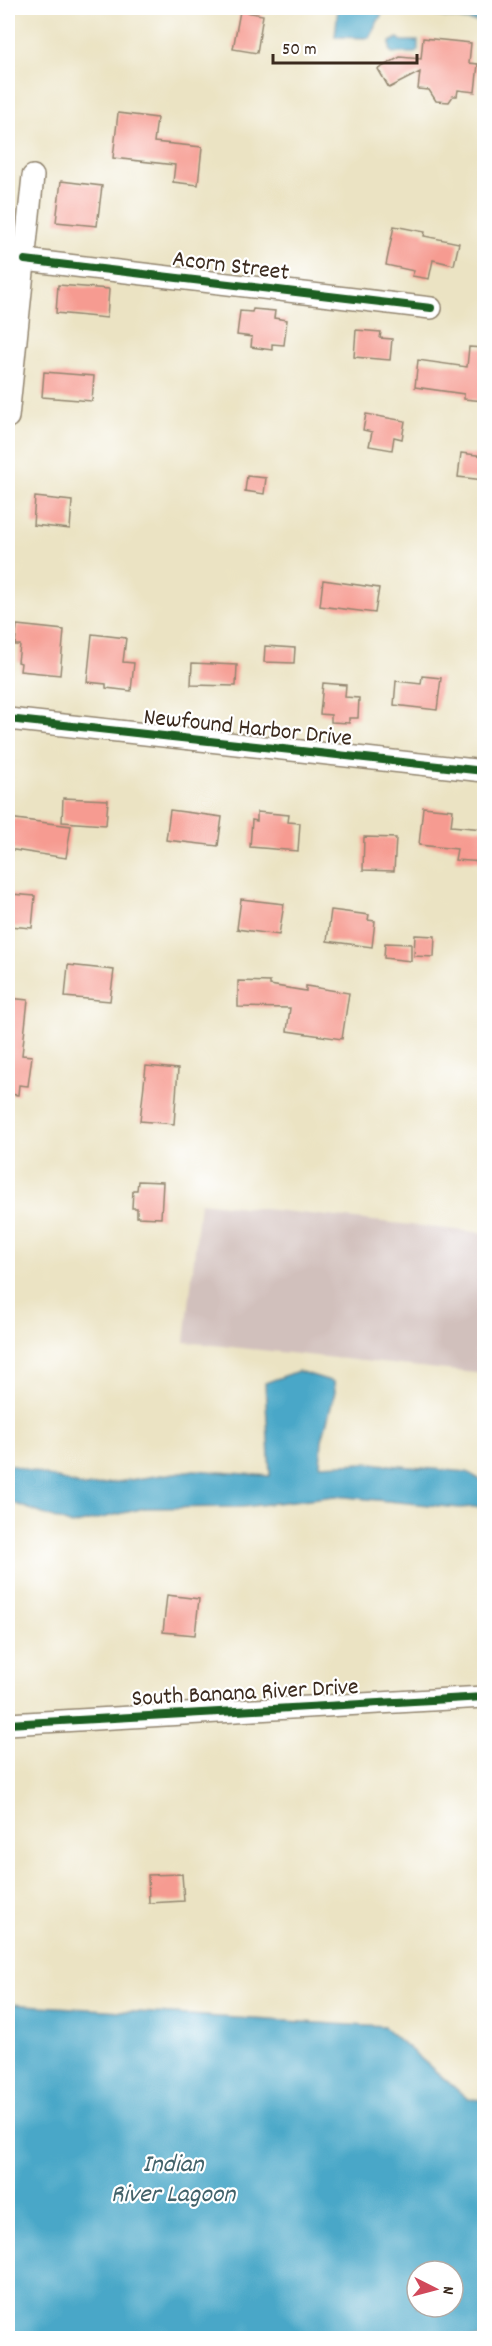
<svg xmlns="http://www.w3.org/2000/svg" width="492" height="2346" viewBox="0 0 492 2346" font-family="Dekko,sans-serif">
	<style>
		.industrial { fill: #d1c0bc }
		.water { fill: #4aa7c8; stroke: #426873; stroke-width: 1.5; fill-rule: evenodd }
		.building { fill: #f69b91 }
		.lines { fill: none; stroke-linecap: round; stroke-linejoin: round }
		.street-casing { stroke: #938670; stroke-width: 24 }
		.street { stroke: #fff; stroke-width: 21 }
		.cycleway-casing { stroke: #fff; stroke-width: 11 }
		.cycleway { stroke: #1b5e20; stroke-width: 8 }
		.labels { text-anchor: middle; stroke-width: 4.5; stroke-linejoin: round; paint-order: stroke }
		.street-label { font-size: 24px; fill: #3b2a1e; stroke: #fff }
		.water-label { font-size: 26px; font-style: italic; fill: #42626a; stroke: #fff }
	</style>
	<rect width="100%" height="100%" fill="#fff"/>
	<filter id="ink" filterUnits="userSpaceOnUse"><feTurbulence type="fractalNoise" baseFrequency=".0167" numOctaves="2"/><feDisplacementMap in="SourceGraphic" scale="12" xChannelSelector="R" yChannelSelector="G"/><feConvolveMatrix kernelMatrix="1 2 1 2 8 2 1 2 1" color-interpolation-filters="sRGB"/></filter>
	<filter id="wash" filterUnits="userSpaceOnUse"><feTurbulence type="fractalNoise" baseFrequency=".008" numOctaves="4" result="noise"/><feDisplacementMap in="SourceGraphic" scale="24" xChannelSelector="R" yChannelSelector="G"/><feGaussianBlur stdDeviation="1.35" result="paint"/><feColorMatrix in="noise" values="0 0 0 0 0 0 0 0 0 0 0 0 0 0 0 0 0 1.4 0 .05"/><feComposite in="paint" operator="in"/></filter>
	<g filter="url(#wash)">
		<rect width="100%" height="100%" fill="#ebe3c3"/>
		<path class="industrial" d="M200,1202L484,1233V1374L185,1342Z"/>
		<path class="water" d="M338,8H484V23L385,8L369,38L335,37Z
			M398,38L402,41H418V50L415,53H393L390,51V42Z
			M298,1371L334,1382L335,1392L322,1440L320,1465L366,1463L467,1472L484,1482V1506L460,1508L335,1496L243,1507L145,1508L72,1525L8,1501V1464L85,1487L194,1470L270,1476L265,1383Z
			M8,2004L384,2027L468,2099L484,2100V2338H8ZM417,2271H453V2307H417Z"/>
		<g id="blocks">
			<path class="building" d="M240,11L263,15L257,53L233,49Z
				M423,38L471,43L469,63L478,64L475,92L458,90L457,96H453L449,102L436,101L429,90L418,89L420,72L389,88L378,69L400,57L421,59Z
				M118,113L157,118L154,142L202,147L198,185L173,182L175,165L113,158Z
				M61,181L102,186L97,226L56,222Z
				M394,226L425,232L424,236L459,243L454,265L433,260L429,279L412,276L414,271L386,265Z
				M58,285L109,289L107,318L56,313Z
				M253,309L275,311L274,318L287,320L284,345L272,344V350L251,347L252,337L237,335L240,311L252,312Z
				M356,330L381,332L380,338L392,339L390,360L354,357Z
				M469,347L484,348V401L464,399V394L415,387L418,360L467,367Z
				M44,372L94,376L92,401L42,397Z
				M366,414L405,421L402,439L394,437L392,450L369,446L372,432L363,430Z
				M461,453L484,456V480L458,477Z
				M247,476L266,478L264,494L245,491Z
				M35,497L72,501L70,529L33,525Z
				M323,580L379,588L375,613L320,606Z
				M17,625L64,630L60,675L20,671L21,663L18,662L20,645H15Z
				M92,634L126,638L123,662L134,663L131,691L106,688V684L87,682Z
				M265,646L295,648L294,663L264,662Z
				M192,663L237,665L236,686L191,685Z
				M422,676L441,678L437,710L394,705L396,681L421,684Z
				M323,683L346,685L345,697L359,698L358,718H349V723L331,722V715L320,714Z
				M63,798L108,800L106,825L62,822Z
				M423,807L453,810L451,826L484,829V862L455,860L457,849L419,845Z
				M170,810L222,817L218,846L166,840Z
				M257,812L289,815L288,822L300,823L298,851L250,847L252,820L257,821Z
				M8,818L71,826L66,858L8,849Z
				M364,837L396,838L394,871L363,870Z
				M11,894L35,896L32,928L9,926Z
				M241,899L284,904L279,935L237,929Z
				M331,910L369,915L368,920L375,921L372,947L327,941Z
				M415,935L435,936L434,957L414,956Z
				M385,943L411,944V961L384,958Z
				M68,965L114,970L110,1001L65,997Z
				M238,981L270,982V985L306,991V986L349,993L342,1039L287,1031L290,1008L238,1007Z
				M8,998L28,1000L22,1055L32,1056L28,1086L19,1085L18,1095L8,1094Z
				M146,1066L178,1069L174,1124L140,1121Z
				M138,1181L163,1182L161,1218L137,1217V1208H132L133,1190H137Z
				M167,1595L199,1599L195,1635L163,1632Z
				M182,1874L184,1901L149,1903L148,1875Z"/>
		</g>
	</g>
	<g filter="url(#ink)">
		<use href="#blocks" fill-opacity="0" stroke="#938670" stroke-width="1.5"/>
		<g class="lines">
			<g class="street-casing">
				<path id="street" d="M25,260L431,308
					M8,417L33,176
					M8,719L484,771
					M8,1724L484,1697"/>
			</g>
			<use href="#street" class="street"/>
			<g class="cycleway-casing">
				<path id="cycleway" d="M25,260L431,308
					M8,719L484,771
					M8,1724L484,1697"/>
			</g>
			<use href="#cycleway" class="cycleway"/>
		</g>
	</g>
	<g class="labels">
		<g class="street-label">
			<text transform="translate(231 264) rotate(7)" y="8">Acorn Street</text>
			<text transform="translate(248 726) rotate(6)" y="8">Newfound Harbor Drive</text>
			<text transform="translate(245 1691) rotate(-3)" y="8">South Banana River Drive</text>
		</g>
		<g class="water-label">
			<text x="173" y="2171">Indian<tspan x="173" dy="30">River Lagoon</tspan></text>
		</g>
	</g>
	<rect width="492" height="2346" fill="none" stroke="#fff" stroke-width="30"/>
	<g transform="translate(435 2289) rotate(96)"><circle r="28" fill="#ffffff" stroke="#b1aaa5" stroke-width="1.5"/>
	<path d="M0-4.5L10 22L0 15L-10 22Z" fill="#d1495b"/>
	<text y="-9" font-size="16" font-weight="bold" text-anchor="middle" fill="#3b2a1e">N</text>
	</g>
	<path d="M273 54v9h144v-9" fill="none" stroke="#3b2a1e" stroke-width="3"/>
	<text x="282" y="54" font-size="18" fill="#3b2a1e" stroke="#ffffff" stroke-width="4.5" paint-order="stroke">50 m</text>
</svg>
